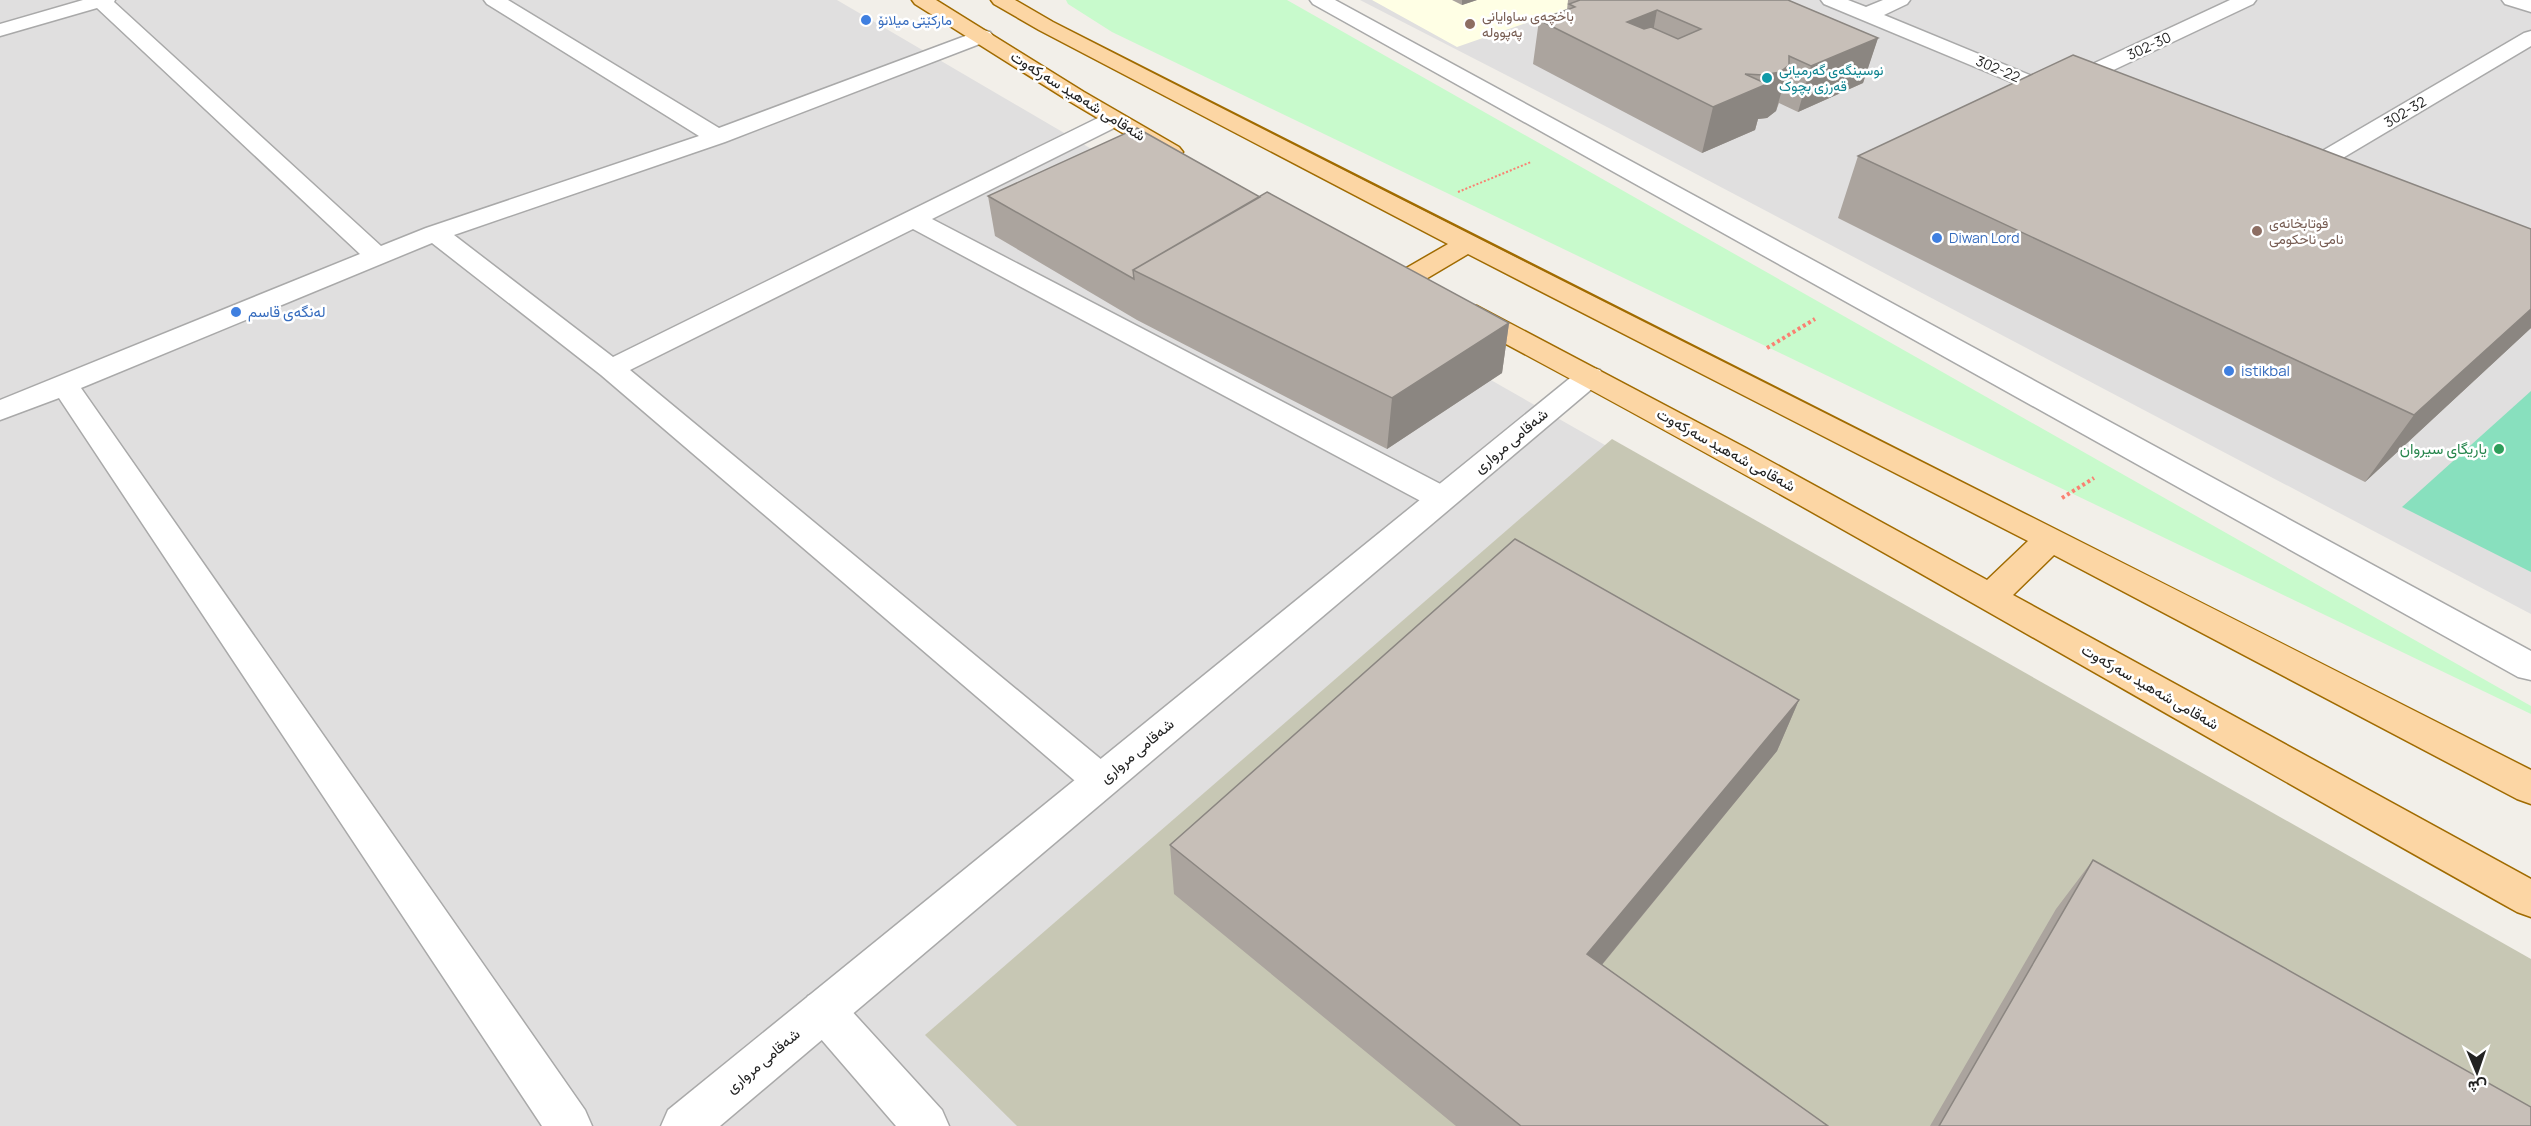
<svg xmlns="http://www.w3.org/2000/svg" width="2531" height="1126" viewBox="0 0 2531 1126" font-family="Manrope,Vazirmatn,sans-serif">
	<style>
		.residential { fill: #e0dfdf }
		.education { fill: #ffffe5 }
		.construction { fill: #c7c7b4 }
		.park { fill: #c8facc }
		.pitch { fill: #88e0be }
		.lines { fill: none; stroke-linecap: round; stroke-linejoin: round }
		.minor-casing { stroke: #a9a9a9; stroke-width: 3 }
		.tertiary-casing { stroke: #a9a9a9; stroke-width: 3 }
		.primary-casing { stroke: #a06b00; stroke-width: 3 }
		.path-far1 { stroke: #fa8072; stroke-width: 2; stroke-dasharray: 2 2; stroke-linecap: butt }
		.path { stroke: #fa8072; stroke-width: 4; stroke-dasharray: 3 3; stroke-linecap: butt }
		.minor { fill: #fff; fill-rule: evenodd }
		.tertiary { fill: #fff; fill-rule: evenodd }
		.primary { fill: #fcd6a4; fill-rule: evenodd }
		.wall { fill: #aba49e }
		.shaded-wall { fill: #8b8681 }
		.building { fill: #c7bfb8; stroke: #8b8681; stroke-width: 1.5; fill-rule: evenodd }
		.shop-dot { fill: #3f7fe0; stroke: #fff; stroke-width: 2 }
		.education-dot { fill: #8d6e63; stroke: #fff; stroke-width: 2 }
		.culture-dot { fill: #0f9aa8; stroke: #fff; stroke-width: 2 }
		.leisure-dot { fill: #2e9e5b; stroke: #fff; stroke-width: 2 }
		.labels { text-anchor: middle; stroke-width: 5; stroke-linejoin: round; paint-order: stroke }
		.far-education-label { font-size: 14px; fill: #785e54; stroke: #fff; text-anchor: start }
		.far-shop-label { font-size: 14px; fill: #366cbe; stroke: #fff; text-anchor: start }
		.far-street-label { font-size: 14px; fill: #222; stroke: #fff }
		.far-culture-label { font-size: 14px; fill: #0d838f; stroke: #fff; text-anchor: start }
		.street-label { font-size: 15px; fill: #222; stroke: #fff }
		.shop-label { font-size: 15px; fill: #366cbe; stroke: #fff; text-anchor: start }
		.leisure-label { font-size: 15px; fill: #27864d; stroke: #fff; text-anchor: end }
	</style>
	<rect width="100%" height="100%" fill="#f2efe9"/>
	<path class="residential" d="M0,0H837L1329,288L2531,972V1126H0Z
		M1360,0H2531V614L1607,127Z"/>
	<path class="education" d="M1372,0H1592L1457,47Z"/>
	<path class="construction" d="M1612,439L2531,959V1126H1017L925,1035Z"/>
	<path class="park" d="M1066,0H1287L2531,706V714L1112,32L1068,4Z"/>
	<path class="pitch" d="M2531,391V572L2402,507Z"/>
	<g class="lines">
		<g class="minor-casing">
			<path id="minor" d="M83,0H115L114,2L381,246L426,228L699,136L487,4L484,0H508L719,128L976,32L983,30L990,32L993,36L990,40L725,142L454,235L613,357L1104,115L1112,113L1120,115L1123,120L1120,125L932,219L1452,490L1457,498L1452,506L1441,509L1430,506L913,229L630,370L1114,770L1120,781L1114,792L1101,797L1088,792L601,375L432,243L81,388L585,1110L592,1126H542L59,398L0,420V400L360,254L97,8L0,36V24Z
				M1310,0H1335L2531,651V680L2518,677L1313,4Z
				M1821,0H1848L1866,7L1883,0H1910L1907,4L1884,15L2054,85L2056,81L2230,0H2256L2253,4L2069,91L2075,97L2072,102L2064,104L1824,4Z
				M2502,0H2531V12L2505,4Z
				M2531,31V46L2304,181L2296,183L2288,181L2284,176L2288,171L2524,33Z
				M823,990L838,996L942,1110L949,1126H896L808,1024L801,1010L808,996Z"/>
		</g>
		<g class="tertiary-casing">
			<path id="tertiary" d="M1590,367L1600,370L1604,376L1600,382L720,1126H661L668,1110L1580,370Z"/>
		</g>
		<g class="primary-casing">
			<path id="primary" d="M912,0H936L1084,92L1179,147L1183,152L1179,157L1171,159L1163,157L1069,101L915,4Z
				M991,0H1015L1053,22C1544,274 2039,519 2531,770V804L2517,799L2054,555L2013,595L2531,879V917L2517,912C2163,715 1815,507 1457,318L1453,312L1457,306L1467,304L1477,306L1746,448L1987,580L2028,541L1468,254L1414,286L1405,288L1396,286L1392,280L1396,274L1448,244L1039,30L994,4Z"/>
		</g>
		<path class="path-far1" d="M1458,192L1531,162"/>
		<path class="path" d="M1767,348L1815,319
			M2062,498L2094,478"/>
		<use href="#minor" class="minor"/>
		<use href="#tertiary" class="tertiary"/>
		<use href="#primary" class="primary"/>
	</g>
	<path class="wall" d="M1452,0H1477L1462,5Z
		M1568,0H1788L1878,38L1863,83L1798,112L1779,103L1776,111L1767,118L1758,119L1755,130L1702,153L1533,64L1539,20L1567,10Z
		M1858,156L2531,328L2365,482L1838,218Z
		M988,196L1260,197L1509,323L1502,373L1387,449L1137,320L995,236Z
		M1799,700L1777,751L1602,965L1828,1126H1456L1174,894L1170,845Z
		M2093,860L2531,1126H1930L2056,909Z"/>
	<path class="shaded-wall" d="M1462,0H1477L1462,5Z
		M1657,10L1649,54L1627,22Z
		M1878,38L1863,83L1798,112L1811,66Z
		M1789,65L1776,111L1767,118L1758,119L1755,130L1702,153L1713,107L1760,87L1763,75Z
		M2531,309V328L2365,482L2414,415Z
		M1509,323L1502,373L1387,449L1392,398Z
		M1799,700L1777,751L1572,1001L1587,954Z"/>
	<path class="building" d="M1580,0H1788L1878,38L1811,66L1789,56V65L1780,72L1763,75L1745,74L1767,84L1713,107L1539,20L1575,7L1569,4ZM1657,10L1701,29L1678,39L1651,27L1644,29L1627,22Z
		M2073,55L2531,229V309L2414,415L1858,156Z
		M1137,128L1260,197L1133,270L1134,279L988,196Z
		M1267,192L1509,323L1392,398L1133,270Z
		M1515,539L1799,700L1587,954L1828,1126H1521L1170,845Z
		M2093,860L2531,1107V1126H1939Z"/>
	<g class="shop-dot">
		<circle cx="866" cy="20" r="6"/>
		<circle cx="1937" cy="238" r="6"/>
		<circle cx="236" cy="312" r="6"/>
		<circle cx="2229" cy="371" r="6"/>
	</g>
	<g class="education-dot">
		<circle cx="1470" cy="24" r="6"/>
		<circle cx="2257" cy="231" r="6"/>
	</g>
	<circle class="culture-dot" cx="1767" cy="78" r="6"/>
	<circle class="leisure-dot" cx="2499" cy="449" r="6"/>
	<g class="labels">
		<g class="far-education-label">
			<text x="1482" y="21">باخچەی ساوایانی<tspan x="1482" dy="16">پەپوولە</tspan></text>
			<text x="2269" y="228">قوتابخانەی<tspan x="2269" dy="16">نامی ناحکومی</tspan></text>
		</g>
		<g class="far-shop-label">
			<text x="878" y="25">مارکێتی میلانۆ</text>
			<text x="1949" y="243">Diwan Lord</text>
		</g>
		<g class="far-street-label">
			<text transform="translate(2149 46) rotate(-25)" y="5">302-30</text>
			<text transform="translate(1998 69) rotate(23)" y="5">302-22</text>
			<text transform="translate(2405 112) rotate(-31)" y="5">302-32</text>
		</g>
		<g class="far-culture-label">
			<text x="1779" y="75">نوسینگەی گەرمیانی<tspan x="1779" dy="16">قەرزی بچوک</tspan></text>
		</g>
		<g class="street-label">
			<text transform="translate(1078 96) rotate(32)" y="5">شەقامی شەهید سەرکەوت</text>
			<text transform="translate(1511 441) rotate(-40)" y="5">شەقامی مرواری</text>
			<text transform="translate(1726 450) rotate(29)" y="5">شەقامی شەهید سەرکەوت</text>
			<text transform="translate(2150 687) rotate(30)" y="5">شەقامی شەهید سەرکەوت</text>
			<text transform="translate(1137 751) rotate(-40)" y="5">شەقامی مرواری</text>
			<text transform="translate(763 1061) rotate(-40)" y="5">شەقامی مرواری</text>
		</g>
		<g class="shop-label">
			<text x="248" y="317">لەنگەی قاسم</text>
			<text x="2241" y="376">istikbal</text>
		</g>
		<g class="leisure-label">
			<text x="2487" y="454">یاریگای سیروان</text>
		</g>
	</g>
	<g transform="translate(2477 1072) rotate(178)" stroke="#ffffff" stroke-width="4.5" paint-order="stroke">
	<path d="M0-4.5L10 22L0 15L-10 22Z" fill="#222222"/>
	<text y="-9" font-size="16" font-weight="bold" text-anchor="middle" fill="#222222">ش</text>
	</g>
</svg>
